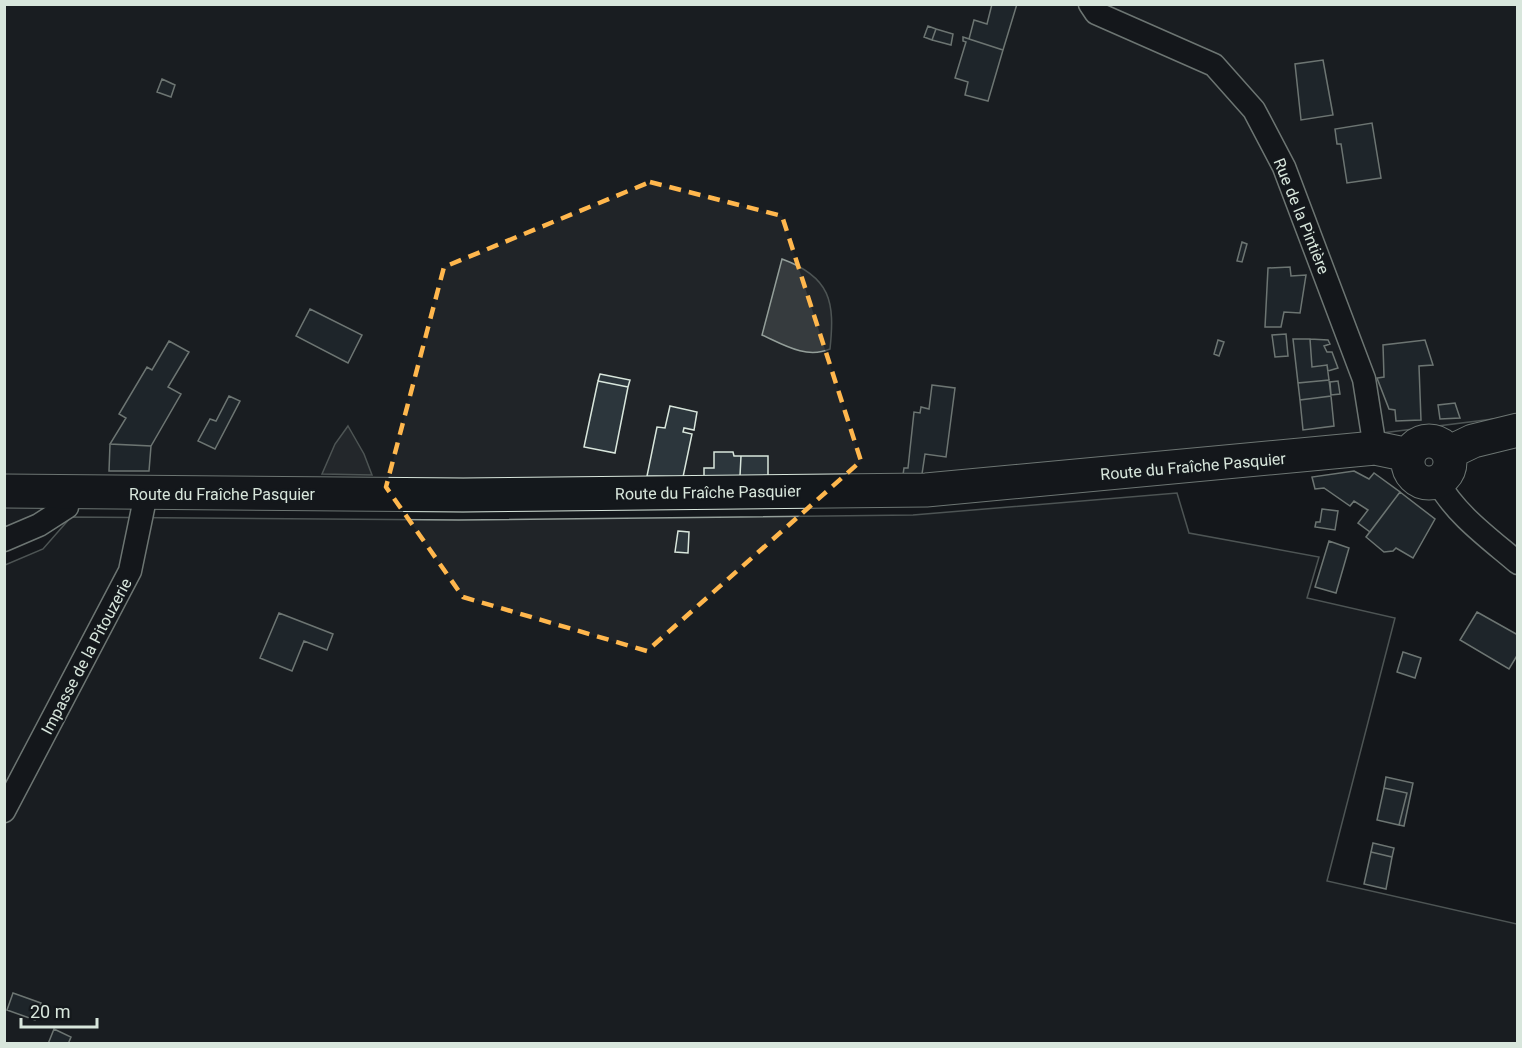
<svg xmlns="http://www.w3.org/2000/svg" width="1522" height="1048" viewBox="0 0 1522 1048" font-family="Roboto,sans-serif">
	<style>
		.green { fill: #202428; stroke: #939e99; stroke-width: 1.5 }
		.water { fill: #363b3e; stroke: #939e99; stroke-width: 1.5 }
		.building { fill: #2c363c; stroke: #d8e6dc; stroke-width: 1.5 }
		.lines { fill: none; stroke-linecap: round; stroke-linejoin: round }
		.street-casing { stroke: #d8e6dc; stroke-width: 25 }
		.secondary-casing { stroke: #d8e6dc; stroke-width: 35 }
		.street { stroke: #14181c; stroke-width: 22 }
		.secondary { stroke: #14181c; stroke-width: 33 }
		.marked { fill: none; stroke: #ffb74d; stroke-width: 4.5; stroke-dasharray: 12 8; stroke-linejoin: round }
		.labels { text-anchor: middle; stroke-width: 4.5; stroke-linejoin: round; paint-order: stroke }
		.street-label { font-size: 16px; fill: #d8e6dc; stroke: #14181c }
	</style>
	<rect width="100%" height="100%" fill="#14181c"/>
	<path class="green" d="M4,5H1517V416L926,490L68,493L5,540Z
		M1177,493L1189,533L1319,557L1307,598L1395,618L1327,881L1517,924V1043L5,1044V565L43,549L71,517L459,520L913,515Z"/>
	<path class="water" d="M782,259C831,277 835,302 830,349C806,359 784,345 762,335Z
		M348,426L364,454L372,475L322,474L335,444Z"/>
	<path class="building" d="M992,4H1017L1003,50L969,39L974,20L987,24Z
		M928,26L936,29L932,40L924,37Z
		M936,29L953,34L951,45L932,40Z
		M963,37L1003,50L988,101L965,95L968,82L955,78L966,42L963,41Z
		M1323,60L1333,115L1301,120L1295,64Z
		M162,79L175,85L171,97L157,92Z
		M1372,123L1381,178L1347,183L1341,144H1337L1335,129Z
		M1242,242L1247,244L1242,262L1237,261Z
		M1290,267L1291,276L1306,275L1300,313L1284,312L1281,327H1265L1268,268Z
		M310,309L362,335L348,363L296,336Z
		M1286,334L1288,356L1275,357L1272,335Z
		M1293,339H1310L1312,367L1327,365L1329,380L1298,383Z
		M1310,339L1328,340L1330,344L1324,346L1327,352H1332L1338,368L1328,371L1327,365L1312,367Z
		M1218,340L1224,342L1219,356L1214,354Z
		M1425,340L1433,365L1419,366L1421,420L1396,421L1395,410L1389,409L1377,378L1384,377L1383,345Z
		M169,341L189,352L168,387L181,394L151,446L110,444L126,418L119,414L147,367L152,370Z
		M600,374L630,380L628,387L598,381Z
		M1329,380L1331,396L1300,400L1298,383Z
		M598,381L628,387L615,453L584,447Z
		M1338,381L1340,394L1331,395L1330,382Z
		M932,385L955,388L946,457L925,454L922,474L903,475L904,468H908L914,412L920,413L921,407L929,409Z
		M229,396L240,401L215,449L198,441L210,419L216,421Z
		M1331,396L1334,426L1303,430L1300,400Z
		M1455,403L1460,418L1440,419L1438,405Z
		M670,406L697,412L694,430L684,428L683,432L692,434L683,477L647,476L657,427L665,428Z
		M110,444L151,446L149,471H109Z
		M714,452H733L734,456H741L740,476L704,477V468H714Z
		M741,456H768V476H740Z
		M1354,471L1369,479L1374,473L1400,492L1370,532L1358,523L1368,510L1354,501L1350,506L1324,488L1315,489L1312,477Z
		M1400,492L1435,519L1413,558L1396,548L1393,551L1384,552L1366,537Z
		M1322,509L1338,511L1335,530L1315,527L1316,522H1320Z
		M678,531L689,532L688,553L675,552Z
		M1329,541L1349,548L1336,593L1315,587Z
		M1477,612L1518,635V654L1509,669L1460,640Z
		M279,613L333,634L327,650L304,641L292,671L260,658Z
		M1403,652L1421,658L1415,678L1397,672Z
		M1386,777L1413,783L1404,826L1399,825L1407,793L1384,788Z
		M1384,788L1407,793L1399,825L1377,820Z
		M1373,843L1394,848L1392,857L1371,852Z
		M1371,852L1392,857L1386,889L1364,884Z
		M13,993L41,1003L35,1020L7,1010Z
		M54,1029L71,1037L68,1044H48Z"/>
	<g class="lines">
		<g class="street-casing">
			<path id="street" d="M1090,4L1096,13L1214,65L1254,110L1284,167L1364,379L1375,448
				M1438,482C1455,514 1490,539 1518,563
				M4,540L39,525L67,507L68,493
				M4,811L130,571L146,494"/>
		</g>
		<g class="secondary-casing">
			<path id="secondary" d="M1408 462a21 21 0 1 1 42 0a21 21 0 1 1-42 0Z
				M1448,453L1473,441L1518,430
				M4,491L463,495L926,490L1375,448L1409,455"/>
		</g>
		<use href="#street" class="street"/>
		<use href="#secondary" class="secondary"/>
	</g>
	<path d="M0 0H1522V1048H0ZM650,182L782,216L861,461L647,651L463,597L386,487L444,267Z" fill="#14181c" fill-opacity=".55" fill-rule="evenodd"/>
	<path class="marked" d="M650,182L782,216L861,461L647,651L463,597L386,487L444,267Z"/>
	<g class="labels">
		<g class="street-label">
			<text transform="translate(1302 216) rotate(68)" y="6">Rue de la Pintière</text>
			<text transform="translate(1193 466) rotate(-5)" y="6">Route du Fraîche Pasquier</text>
			<text transform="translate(708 492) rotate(-1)" y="6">Route du Fraîche Pasquier</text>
			<text x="222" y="500">Route du Fraîche Pasquier</text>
			<text transform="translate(86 656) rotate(-62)" y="6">Impasse de la Pitouzerie</text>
		</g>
	</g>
	<rect width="1522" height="1048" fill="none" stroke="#d8e6dc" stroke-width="12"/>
	<path d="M21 1018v9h76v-9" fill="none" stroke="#d8e6dc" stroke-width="3"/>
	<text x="30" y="1018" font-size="18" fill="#d8e6dc" stroke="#14181c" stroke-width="4.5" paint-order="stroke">20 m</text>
</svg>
